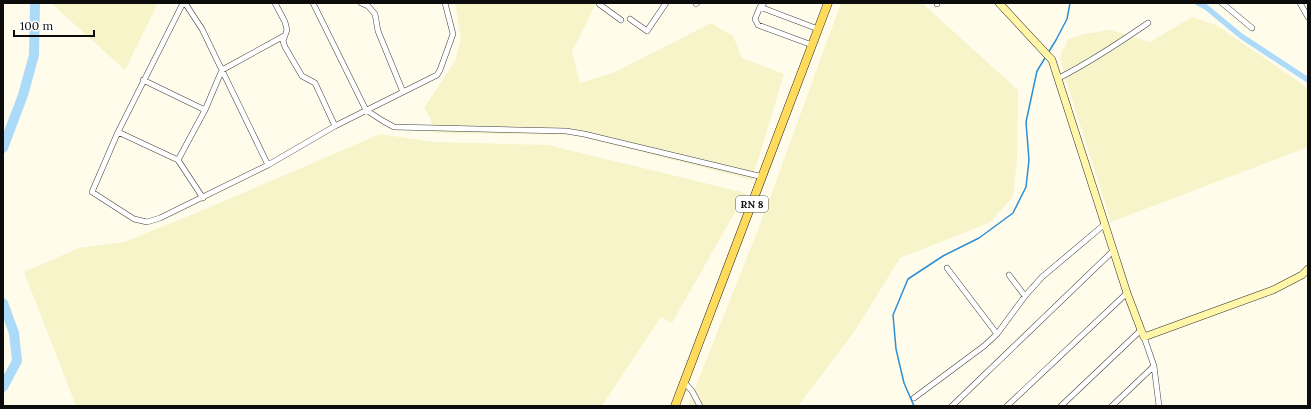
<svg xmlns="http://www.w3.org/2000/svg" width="1311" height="409" viewBox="0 0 1311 409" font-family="Lora,serif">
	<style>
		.farmland { fill: #f7f4ca }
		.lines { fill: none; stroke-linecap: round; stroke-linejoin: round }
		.stream { stroke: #2e8fd6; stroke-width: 1.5 }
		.canal { stroke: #acdbfa; stroke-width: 5.5 }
		.river { stroke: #acdbfa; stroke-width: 10 }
		.street-casing { stroke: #3f3f3f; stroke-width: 6 }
		.secondary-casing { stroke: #2e2e2e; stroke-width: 8 }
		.primary-casing { stroke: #1d1d1d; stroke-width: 9 }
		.street { stroke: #fff; stroke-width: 5 }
		.secondary { stroke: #fff7a7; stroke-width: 7 }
		.primary { stroke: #ffdb5c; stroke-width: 8 }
		.labels { text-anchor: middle; stroke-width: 4; stroke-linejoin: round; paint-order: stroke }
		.shield { fill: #fff; stroke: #555; stroke-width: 1 }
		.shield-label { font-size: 10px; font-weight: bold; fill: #0c0c0c }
	</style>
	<rect width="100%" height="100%" fill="#fffcec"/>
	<path class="farmland" d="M51,3H158L125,70Z
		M455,3H596L572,52L580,83L615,72L711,23L733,36L742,58L784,74L752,180L575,135L434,133L430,117L424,108L455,61L461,39Z
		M841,3H922L1018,90L1017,160L1013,197L989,223L900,258L854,332L798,406H688L764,214Z
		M1192,17L1216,25L1308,88V147L1111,222L1065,77L1060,57L1068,39L1084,34L1110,30L1150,42Z
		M380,134L434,142L548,145L746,193L672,323L661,317L602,406H76L24,272L79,248L124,242L208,208Z"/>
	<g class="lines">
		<path class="stream" d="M1048,53L1056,40L1067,19L1070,3
			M914,406L904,383L896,349L893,315L908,279L943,256L979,238L1013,213L1026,187L1029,160L1026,122L1037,71L1045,58"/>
		<path class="canal" d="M1198,3L1206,7L1241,36L1308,80"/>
		<path class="river" d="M3,148L23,95L34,55L35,3
			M3,303L14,333L17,361L3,387"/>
		<g class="street-casing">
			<path id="street" d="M183,3L118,132L92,192L134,219L147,222L160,218L268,165L335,126L437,75L440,70L453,34L445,3
				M185,3L202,29L268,165
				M275,3L285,22L287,30L283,41L285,47L302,76L315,83L335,126
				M313,3L366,110L383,121L394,127L566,131L584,134L763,177
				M361,3L368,6L375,14L378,31L403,92
				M600,3L599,4L621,20
				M764,3L760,7L755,19L758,25L812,45
				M1222,3L1252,28
				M1300,3L1308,17
				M696,4L697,3
				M937,4V3
				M760,7L818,29
				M630,19L647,31L666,3
				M1059,78C1090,62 1119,43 1148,23
				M143,80L205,110
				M118,132L178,160L203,198
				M178,160L205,110L222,70L284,36
				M947,268L997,334
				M1009,275L1025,296
				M1144,337L1154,366L1159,406
				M684,382L692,391L700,406
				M914,398L984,346L997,334L1025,296L1042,277L1105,224
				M952,406L1114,250
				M1007,406L1127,293
				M1061,406L1141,330
				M1112,406L1154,366"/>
		</g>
		<g class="secondary-casing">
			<path id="secondary" d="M999,3L1052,60L1127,293L1141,330L1144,337L1273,290L1302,275L1308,269"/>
		</g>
		<g class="primary-casing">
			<path id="primary" d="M675,406L828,3"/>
		</g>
		<use href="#street" class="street"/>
		<use href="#secondary" class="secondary"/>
		<use href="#primary" class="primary"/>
	</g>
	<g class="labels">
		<rect class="shield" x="736" y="196" width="32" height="16" rx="3"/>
		<g class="shield-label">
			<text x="752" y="208">RN 8</text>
		</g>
	</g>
	<rect width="1311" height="409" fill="none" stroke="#0c0c0c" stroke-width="8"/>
	<path d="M14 30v6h80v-6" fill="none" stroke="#0c0c0c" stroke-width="2"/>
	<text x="20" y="30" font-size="12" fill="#0c0c0c" stroke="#ffffff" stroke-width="3" paint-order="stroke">100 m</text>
</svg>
